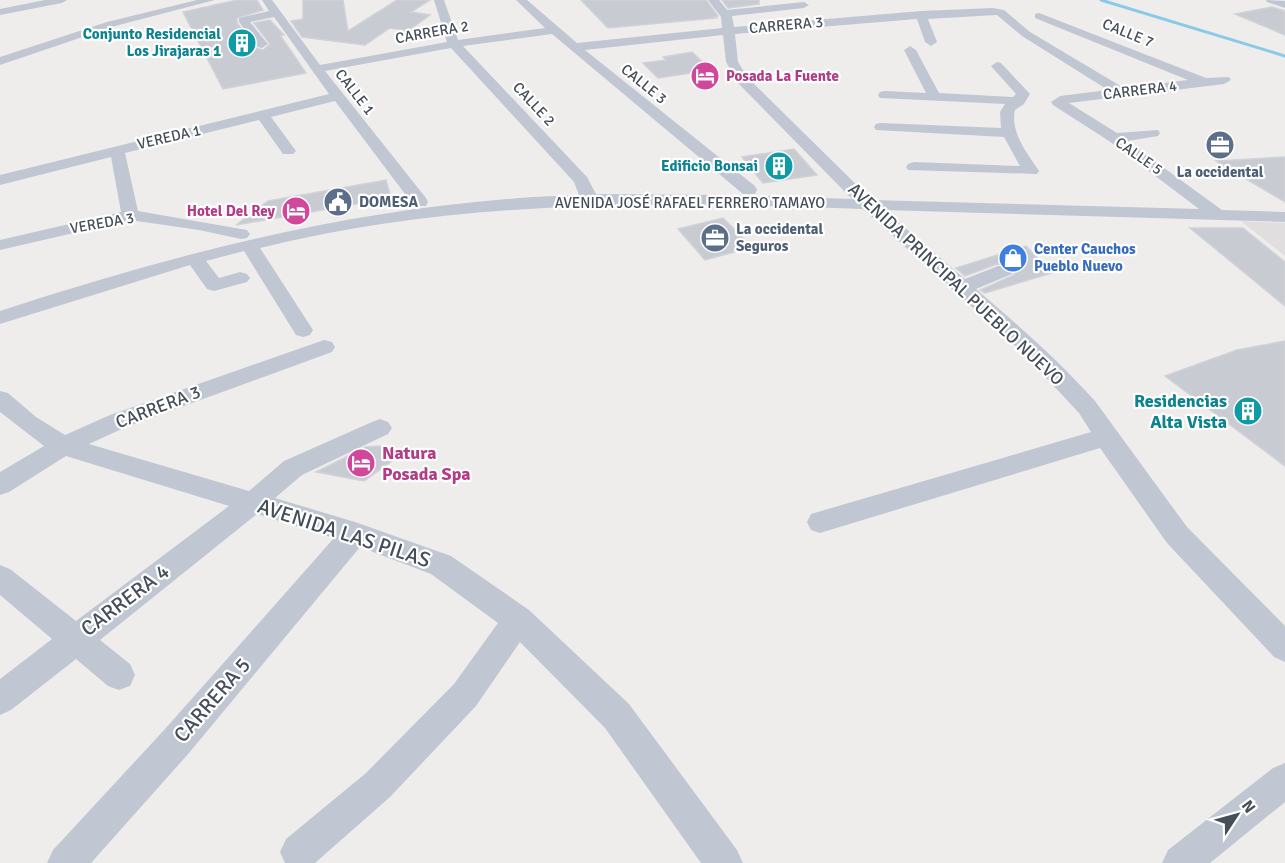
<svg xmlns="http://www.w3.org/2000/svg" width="1285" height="863" viewBox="0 0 1285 863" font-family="Signika,sans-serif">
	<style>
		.education { fill: #e0dede }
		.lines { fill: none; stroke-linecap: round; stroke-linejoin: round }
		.stream { stroke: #89cae9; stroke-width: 3 }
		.building { fill: #c9cbd2; stroke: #d0d2d8; stroke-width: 1.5 }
		.minor { fill: #c0c7d2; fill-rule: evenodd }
		.labels { text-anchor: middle; stroke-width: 4.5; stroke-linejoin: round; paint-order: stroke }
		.far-street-label { font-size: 15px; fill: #454e59; stroke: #fff }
		.far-culture-label { font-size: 15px; font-weight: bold; fill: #0d838f; stroke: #fff; text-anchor: end }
		.far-hotel-label { font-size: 15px; font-weight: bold; fill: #b23c85; stroke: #fff; text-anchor: start }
		.far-service-label { font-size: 15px; font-weight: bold; fill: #4e5e75; stroke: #fff; text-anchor: start }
		.far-shop-label { font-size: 15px; font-weight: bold; fill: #366cbe; stroke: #fff; text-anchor: start }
		.street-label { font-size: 18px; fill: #454e59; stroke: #fff }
		.culture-label { font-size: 18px; font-weight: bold; fill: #0d838f; stroke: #fff; text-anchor: end }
		.hotel-label { font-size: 18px; font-weight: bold; fill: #b23c85; stroke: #fff; text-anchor: start }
		.near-street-label { font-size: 21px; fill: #454e59; stroke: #fff }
	</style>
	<rect width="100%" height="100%" fill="#efedec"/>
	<path class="education" d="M1241,221L1285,223V256Z"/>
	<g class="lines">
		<path class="stream" d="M1101,0L1285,56"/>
	</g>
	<path class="building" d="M237,0H257L263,10L237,18V23L256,48L263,50L270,44L254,23L270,20L284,35H280L306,73L223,89L183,12Z
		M303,0H343L348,31L397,0H430L411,12L430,15L408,31L390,28L365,45L302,37L291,21L303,19Z
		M581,0H706L718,16L714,17L716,18L608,28Z
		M722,0H759V4L728,8Z
		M1272,7L1285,11V35L1235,14Z
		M692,52L711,70L658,78L643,63L666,60L663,57Z
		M794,149L817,175L763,183L742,157Z
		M1285,157V202L1216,161Z
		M386,180L391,198L236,225L268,201Z
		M723,218L752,247L705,260L678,229Z
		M1190,228H1243L1285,262V306Z
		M1026,246L1052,273L985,293L980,290L1014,275L1016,271L1014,265L997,264L965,276L956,268Z
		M1285,341V466L1165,376L1237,350Z
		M379,446L402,454L364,481L316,472L366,447Z"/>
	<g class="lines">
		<path class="minor" d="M45,0H67L62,3L0,15V9Z
			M197,0H215L115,26L0,65V57L107,22Z
			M262,0H272L320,65L447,42L434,0H444L458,40L545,28L516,0H527L577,43L722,28L721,17L708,0H719L727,10L804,2L809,5L804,8L732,16L734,27L921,11L993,8L1004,10L1030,32L1124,88L1188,80L1035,18V14L1039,13L1206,78L1229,77L1231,80L1224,84L1069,103L1117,133L1158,130L1160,133L1158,136L1127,141L1222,210L1285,212V222L884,210L965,279L998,266H1012L1014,270L1012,274L976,289C1018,325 1058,360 1095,401L1187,527L1285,626V662L1274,657L1167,543L1100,448L820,533L811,530L807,522L811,514L1091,432L1079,413L1021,351L863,209C660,201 459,199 260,248L313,330L310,335L303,337L296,335L244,251L206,261L219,278L240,272L247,274L250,278L247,282L214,291L207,289L190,265L0,324V311C189,249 380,201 579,195L574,182L451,48L325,71L426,198L428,202L426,206H414L335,101L271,117L296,151L293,154H283L259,120L125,153L138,211L241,229L247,230L250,234L247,238L241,239L199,230L130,220L0,250V240L121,212L111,157L0,185V175L329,94L274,17L250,22L268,44L262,48L258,47L239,22V18L269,11ZM997,15L1022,36L1108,90L1060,96L1051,102L1053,105L1109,141L1199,209L872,200L748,78L738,62L735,34L917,19L925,42L931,46L937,42L928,19ZM552,34L743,194H755L757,190L755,186L585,50L723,35L726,62L738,83L852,199L728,195L596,194L587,177L463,46Z
			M1266,0L1285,1V8L1267,2Z
			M910,46L916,50L939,93L1013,97L1016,94L991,66L997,62L1001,63L1030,94L1024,104L1015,110C1010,132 1027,153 1039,171L1037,174L908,170L906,167L908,164L914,162L1020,166L1004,137L876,130L874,127L876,124L881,123L1001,128L1000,112L1005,104L880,98L878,95L880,92L885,91L926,93L904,50Z
			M324,340L332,342L335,347L332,352L126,427L89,444L249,491L284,461L372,422L380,419L388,422L392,428L388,434L302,475L275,498L355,522L451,556L529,610L629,704L737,850L743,863H701L605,728L520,642L476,706L390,797L315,863H285L280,852L286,839L366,773L454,684L498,623L431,574L360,547L189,753L91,863H47L53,850L165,729L334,538L257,514L100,640L130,664L135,675L130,686L119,690L108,686L76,659L11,710L0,715V679L52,639L0,595V565L10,569L76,621L229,506L66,456L9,492L0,495V472L44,446L0,412V391L8,393L36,417L65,435L110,415Z
			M1285,763V802L1210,863H1162L1168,850L1273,768Z"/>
	</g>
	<defs>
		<g id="building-disc" transform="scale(1.5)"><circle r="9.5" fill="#0f9aa8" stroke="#fff"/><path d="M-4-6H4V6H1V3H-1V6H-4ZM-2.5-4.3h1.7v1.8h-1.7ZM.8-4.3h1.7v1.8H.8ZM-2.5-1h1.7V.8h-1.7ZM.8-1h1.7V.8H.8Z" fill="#fff"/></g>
		<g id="hotel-disc" transform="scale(1.5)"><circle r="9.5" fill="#d1479c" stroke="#fff"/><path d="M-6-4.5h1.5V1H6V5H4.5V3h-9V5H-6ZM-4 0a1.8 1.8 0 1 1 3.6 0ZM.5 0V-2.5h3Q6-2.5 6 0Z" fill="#fff"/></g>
		<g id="office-disc" transform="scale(1.5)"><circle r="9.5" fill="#5c6f8a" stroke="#fff"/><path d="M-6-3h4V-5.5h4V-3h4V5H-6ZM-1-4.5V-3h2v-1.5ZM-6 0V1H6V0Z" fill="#fff"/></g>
		<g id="civic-disc" transform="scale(1.5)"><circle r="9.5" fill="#5c6f8a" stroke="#fff"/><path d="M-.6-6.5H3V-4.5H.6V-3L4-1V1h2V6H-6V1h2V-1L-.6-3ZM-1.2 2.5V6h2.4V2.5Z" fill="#fff"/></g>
		<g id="shop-disc" transform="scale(1.5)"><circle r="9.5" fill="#3f7fe0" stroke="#fff"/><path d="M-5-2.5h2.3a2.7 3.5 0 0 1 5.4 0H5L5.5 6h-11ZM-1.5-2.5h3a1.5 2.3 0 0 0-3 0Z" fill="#fff"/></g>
	</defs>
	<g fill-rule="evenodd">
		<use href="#building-disc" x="242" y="43"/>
		<use href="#hotel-disc" x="705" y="76"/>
		<use href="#office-disc" x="1220" y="145"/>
		<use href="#building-disc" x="779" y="166"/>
		<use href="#civic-disc" x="338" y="202"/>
		<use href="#hotel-disc" x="296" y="211"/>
		<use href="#office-disc" x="715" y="238"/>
		<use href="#shop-disc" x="1013" y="258"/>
		<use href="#building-disc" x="1248" y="411"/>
		<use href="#hotel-disc" x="361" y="463"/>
	</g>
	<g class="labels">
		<g class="far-street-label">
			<text transform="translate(786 25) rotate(-5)" y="5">CARRERA 3</text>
			<text transform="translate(432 32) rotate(-10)" y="5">CARRERA 2</text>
			<text transform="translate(1128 33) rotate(22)" y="5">CALLE 7</text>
			<text transform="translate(644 84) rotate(39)" y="5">CALLE 3</text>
			<text transform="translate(1140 90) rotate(-7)" y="5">CARRERA 4</text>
			<text transform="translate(355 92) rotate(52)" y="5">CALLE 1</text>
			<text transform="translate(534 104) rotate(47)" y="5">CALLE 2</text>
			<text transform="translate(169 137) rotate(-13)" y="5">VEREDA 1</text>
			<text transform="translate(1139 156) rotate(35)" y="5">CALLE 5</text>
			<text x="690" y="208">AVENIDA JOSÉ RAFAEL FERRERO TAMAYO</text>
			<text transform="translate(102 223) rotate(-10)" y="5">VEREDA 3</text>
		</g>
		<g class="far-culture-label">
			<text x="221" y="39">Conjunto Residencial<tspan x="221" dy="17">Los Jirajaras 1</tspan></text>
			<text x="758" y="171">Edificio Bonsai</text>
		</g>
		<g class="far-hotel-label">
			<text x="726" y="81">Posada La Fuente</text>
			<text x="275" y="216" text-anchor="end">Hotel Del Rey</text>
		</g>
		<g class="far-service-label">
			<text x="1220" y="177" text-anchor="middle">La occidental</text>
			<text x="359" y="207">DOMESA</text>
			<text x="736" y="234">La occidental<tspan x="736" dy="17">Seguros</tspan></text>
		</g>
		<g class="far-shop-label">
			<text x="1034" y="254">Center Cauchos<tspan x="1034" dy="17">Pueblo Nuevo</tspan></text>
		</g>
		<g class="street-label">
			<text transform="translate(956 284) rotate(43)" y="6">AVENIDA PRINCIPAL PUEBLO NUEVO</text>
			<text transform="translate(158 407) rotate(-21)" y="6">CARRERA 3</text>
		</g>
		<g class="culture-label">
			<text x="1227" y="407">Residencias<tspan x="1227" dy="21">Alta Vista</tspan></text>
		</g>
		<g class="hotel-label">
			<text x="382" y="459">Natura<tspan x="382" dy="21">Posada Spa</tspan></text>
		</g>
		<g class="near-street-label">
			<text transform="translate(344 533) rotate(18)" y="7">AVENIDA LAS PILAS</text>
			<text transform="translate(125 600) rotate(-37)" y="7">CARRERA 4</text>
			<text transform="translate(212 700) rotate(-49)" y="7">CARRERA 5</text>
		</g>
	</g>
	<g transform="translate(1237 815) rotate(54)" stroke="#ffffff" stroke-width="4.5" paint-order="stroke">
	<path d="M0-4.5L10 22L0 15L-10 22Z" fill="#454e59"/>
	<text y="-9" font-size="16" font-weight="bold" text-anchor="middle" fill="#454e59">N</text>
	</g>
</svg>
